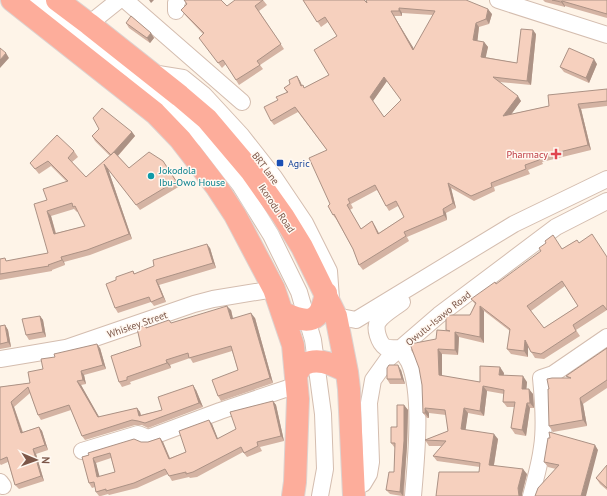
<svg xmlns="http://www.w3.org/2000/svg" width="607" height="496" viewBox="0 0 607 496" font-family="'PT Sans',sans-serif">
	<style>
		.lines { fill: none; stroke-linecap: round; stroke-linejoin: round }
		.minor-casing { stroke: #d4bdaf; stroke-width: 18 }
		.highway-casing { stroke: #ddd3d0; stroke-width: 24 }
		.minor { stroke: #fff; stroke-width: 16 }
		.highway { stroke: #fdad9b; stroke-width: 22 }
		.wall { fill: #d4b3a3; fill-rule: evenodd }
		.shaded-wall { fill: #ac9285 }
		.building { fill: #f6d0be; stroke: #ac9285; fill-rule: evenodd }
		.health-dot { fill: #e0444e; stroke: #fff8f1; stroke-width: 1.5 }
		.transit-dot { fill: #1a4fb4; stroke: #fff8f1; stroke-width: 1.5 }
		.culture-dot { fill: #0f9aa8; stroke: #fff8f1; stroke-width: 1.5 }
		.labels { text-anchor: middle; stroke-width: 3; stroke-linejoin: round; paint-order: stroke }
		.health-label { font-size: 10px; fill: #be3a42; stroke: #fff8f1; text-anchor: end }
		.transit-label { font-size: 10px; fill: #164399; stroke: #fff8f1; text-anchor: start }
		.street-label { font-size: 10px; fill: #7c5749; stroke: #fff8f1 }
		.culture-label { font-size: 10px; fill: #0d838f; stroke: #fff8f1; text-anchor: start }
	</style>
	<rect width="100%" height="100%" fill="#fef4e8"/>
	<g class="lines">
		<g class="minor-casing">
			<path id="minor" d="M35,0L131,70L206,141L240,185L271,235L299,292L313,340L323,414L325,469L320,496
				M125,0L242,102
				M498,0L607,35
				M176,11V3L178,0
				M89,24L119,0
				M152,73L183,78L204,95L241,135L274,177L305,223L329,271L331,299
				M402,302C396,307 382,315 378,322C374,328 379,343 385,347C390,349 396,348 401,348C403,353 406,357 409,362C423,393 416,461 413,496
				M336,316L356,320L514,224L607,179
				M0,359L66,348L194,304L213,299L274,289
				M82,451L138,434L148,438L220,411L297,385
				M0,482L3,486
				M354,486L363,484L369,474L371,462L369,403L373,380L388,359L439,315L556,227L607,201
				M531,496C535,480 540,464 542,447C545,428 543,398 541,378L553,374L607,337"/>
		</g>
		<g class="highway-casing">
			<path id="highway" d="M12,0L155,113L180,139L197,161L216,186L235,215L274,289L293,345L298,399L295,482L293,496
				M57,0L89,24L180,96L207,119L251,171L283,216L302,247L336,316L347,372L349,389L354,496
				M283,313C309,324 320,324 326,293
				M297,373C299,370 302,365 305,364C319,357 335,365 347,372"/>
		</g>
		<use href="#minor" class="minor"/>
		<use href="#highway" class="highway"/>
	</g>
	<path class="wall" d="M184,0L227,6L263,0L267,5L259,11L284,49L260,65L263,69L239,85L226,64L222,68L202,42L203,34L185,15L181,10L187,4Z
		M303,0L367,3L492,14L489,24L479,27L477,41L484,42L488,47L485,57L517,63L536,34L531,85L499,82L521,101L511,114L549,106L607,89V106L581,109L591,150L542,162L543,164L528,170L530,174L494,187L495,191L474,201L451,188L456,208L446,213L447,220L407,237L409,241L363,270L359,265L353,249L336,219L333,215L330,204L327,150L298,112L274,125L271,121L278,100L287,93L284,88L290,84L297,76L300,81L302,85L304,88L329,75L337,36L328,22L321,27ZM402,13L433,15L414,49L394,16H402ZM387,81L401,100L384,117L373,101ZM377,190L386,206L389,211L398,206L404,217L379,233L375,226L372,221L361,229L350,210L353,208L351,204Z
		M543,0H607V18L565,6V7L545,2Z
		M126,23L151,33L154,38L150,43L129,28Z
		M597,64L589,83L564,72L560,67Z
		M132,132L135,136L118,156L129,168L163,161L180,186L140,210L108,169L132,239L90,255L64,262L65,265L52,270V271L0,280V259L7,261L48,253L47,200L67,182L51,166L39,174L30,163L74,151L78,157L72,162L86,177L110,156L95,141L92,136ZM74,209L77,212L78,211L85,226L56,233L51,216Z
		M577,240L607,310L576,330L580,336L544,359L535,358L528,347V357L511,354L507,349L510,331L484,311V343L459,337L458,355L442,354V376L480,382L504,373L503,376L527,382L526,389L533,394L534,408H530L526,436L515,434L511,428L515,407H507L503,402L504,394L487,391L484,416L468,413L465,430L498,439L494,465L527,474L522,494V496H436L479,472L480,467L437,461L433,456L442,446H429L425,440L448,431L446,415L429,413V418H427L423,413L436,339L447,331L446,330L470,315L475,304L471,299L496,284L562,249ZM565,286L578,306L544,328L531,311Z
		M210,248L216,268L159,285L166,302L154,306L151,302L118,313L115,308L116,280L133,271L135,274Z
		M231,310L233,318H255L273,383L221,401L218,396L238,370L232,351L193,363L190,358L170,365L171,368L130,382L131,384L122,387L119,382L141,346L146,325L147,327L172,323Z
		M40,316L43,320L46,337L29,340L26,335Z
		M5,325L8,330L11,347L0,349V326Z
		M100,348L106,369L84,375L86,384L81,385L99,417L137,408L140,412L141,415L162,410L196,390L203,407L148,428L142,425H135L85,440L82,436L71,410L41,420L38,415L30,393L14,407L23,432L39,427L42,431L48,450L36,454L44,481L19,489L15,485L8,462L1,465L0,464V387L30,383L43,369Z
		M607,348V388L583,404L587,426L553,432L549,426V389L568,378L566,376Z
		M401,370L405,384H390L387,379Z
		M273,401L276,405L284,441L260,447L262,451L247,457L243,452L197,477L190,478L189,477L172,481L168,474L137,488L109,495L108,494L101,496H99L96,492L95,487L92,488L89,483L82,457L141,442H148L160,438L163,442L170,458L186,452L212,424L218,439L236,429ZM111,458L115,472L99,477L96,463Z
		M404,405L408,410L407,446L404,496H402L390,494L386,490L394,472L395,448L391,443Z
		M598,450L556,469L548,467L544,462Z
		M607,465V490L600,484L596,478Z"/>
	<path class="shaded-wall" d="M149,0H154L151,3Z
		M562,1L565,6V7L561,2Z
		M399,8L402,13V16L399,11Z
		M488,9L492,14L489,24L486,19Z
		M391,11L394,16L417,54L413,50Z
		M476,23L479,27L477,45L473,40Z
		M533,30L536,34L531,85L527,81Z
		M151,33L154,38L150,43L147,38Z
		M484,42L488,47L485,61L481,57Z
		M6,53L9,58L0,68V60Z
		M594,59L597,64L589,83L586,78Z
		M297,76L300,81L304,91L301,86Z
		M384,77L387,81L373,101L370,97Z
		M518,96L521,101L507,120L503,116Z
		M578,104L581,109L591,150L588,145Z
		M132,132L135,136L114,160L111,155Z
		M104,164L108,169L132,239L129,234Z
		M448,183L451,188L456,208L453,203Z
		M443,209L446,213L447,220L444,215Z
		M47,211L51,216L57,239L54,234Z
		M372,221L375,226L381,238L378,234Z
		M207,244L210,248L216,268L213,263Z
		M61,257L64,262L65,265L62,260Z
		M156,280L159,285L166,302L163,297Z
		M227,306L231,310L234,324L231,319Z
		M480,306L484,311V343L480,337Z
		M251,313L255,318L273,383L270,378Z
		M40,316L43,320L46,337L43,332Z
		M5,325L8,330L11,347L8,342Z
		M455,332L459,337L458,355L455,350Z
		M525,340L528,345V357L524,351Z
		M97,344L100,348L106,369L103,365Z
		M438,349L442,354V381L439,375Z
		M166,360L170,365L171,368L167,363Z
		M398,365L401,370L405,384L402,379Z
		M500,367L504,373L503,381L499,375Z
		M81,371L84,375L86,384L83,380Z
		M523,376L527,382L526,394L522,389Z
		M77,381L81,385L102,422L98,417Z
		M193,385L196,390L203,407L199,403Z
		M483,386L487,391L484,416L480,411Z
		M529,389L533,394L534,408L530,403Z
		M580,398L583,404L587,426L583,420Z
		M273,401L276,405L284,441L281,436Z
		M11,402L14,407L24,437L21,433Z
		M527,403L530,408L526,436L522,430Z
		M404,405L408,410L407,446L403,496L400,492Z
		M137,408L140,412L142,420L139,416Z
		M425,408L429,413V418L425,413Z
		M464,408L468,413L465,434L461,429Z
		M209,420L212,424L220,444L217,439Z
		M39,427L42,431L48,450L45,445Z
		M494,434L498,439L493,470L489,465Z
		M160,438L163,442L172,464L169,459Z
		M595,445L598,450L586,496H581Z
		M33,449L36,454L44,481L41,476Z
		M93,458L96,463L101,482L97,477Z
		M523,469L527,474L522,494V496H519L518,488Z"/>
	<path class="building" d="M184,0H221L227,6L235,0H263L255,6L281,44L257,61L260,65L236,80L223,60L218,63L199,38L204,33L181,10L187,4Z
		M303,0H364L367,3L366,0H466L488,9L486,19L476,23L473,40L484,42L481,57L517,63L521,29L533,30L527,81L493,77L518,96L503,116L549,106L548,95L607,89V101L578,104L588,145L539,157V160L525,165L526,169L491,183L492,187L471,196L448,183L453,203L443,209L444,215L404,232L406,236L359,265L353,249L334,214L333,215L328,206L330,204L309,158L327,150L295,107L271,121L264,107L278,100L276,97L288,92L284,88L290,84L289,80L297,76L301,86L303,85L304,88L329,75L314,50L337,36L325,17L317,22ZM399,8L435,11L413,50L391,11H399ZM384,77L401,100L384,117L370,97ZM375,185L386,206L396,201L404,217L378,234L372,221L361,229L347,205L350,203L348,199Z
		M552,0H607V14L562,1L561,2Z
		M131,16L151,33L147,38L126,23Z
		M0,48L6,53L0,60Z
		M569,48L594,59L586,78L560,67Z
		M102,108L132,132L111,155L92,136L99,129L93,118Z
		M57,135L74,151L68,158L86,177L114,152L129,168L149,152L163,161L176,181L136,205L104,164L129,234L87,250L61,257L62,260L48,265L49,266L0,274V259L5,258L6,261L48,253L34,204L47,200L43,189L68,181L48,161L35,169L30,163ZM72,203L73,207L75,206L85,226L54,234L47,211Z
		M592,234L607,257V310L603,305L573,325L576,331L541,354L531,352L525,340L524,351L507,349L510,329L480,306V337L455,332V350L438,349L439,375L480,382V366L500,367L499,375L523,376L522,389H529L530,403H527L522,430L511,428L515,402H503L504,390L483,386L480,411L464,408L461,429L494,434L489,465L523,469L518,488L519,496H436L439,472H479L480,463L433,456L446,441L425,440L448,431L445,410L425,408V413H423L422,385L419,368L410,344L436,339L437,330L450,331L446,330V315H470L476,303L471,299L495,282L496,284L541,251L539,248L546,243L545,241L553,235L562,249L577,240L579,243ZM562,281L578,306L544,328L527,306Z
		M207,244L213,263L156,280L163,297L151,302L149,297L115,308L106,284L116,280V277L133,271L134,274L154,266L153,260Z
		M227,306L231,319L251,313L270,378L218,396L212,380L238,370L231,346L189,358L188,353L166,360L167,363L127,377V380L119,382L111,356L141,346L137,328L146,325V328L169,320L171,323Z
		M40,316L43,332L26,335L22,319Z
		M5,325L8,342L0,344V326Z
		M97,344L103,365L81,371L83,380L77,381L98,417L137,408L139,416L162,410L158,397L193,385L199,403L145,423L138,421L132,420L82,436L69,405L38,415L28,387L11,402L21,433L39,427L45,445L33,449L41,476L15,485L7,457L0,460V387L30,383L28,372L43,369L41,359L55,357L54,354Z
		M607,348V380L580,398L583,420L549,426L548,389H549L547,379L552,378H571L566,376Z
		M389,365H398L402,379H387V368Z
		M273,401L281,436L257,442L258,446L244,453L241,447L193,472L186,474V472L169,476L165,469L134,483L106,491V489L96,492L94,482L89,483L82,457L89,455L88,453L134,439L141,442H148L160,438L169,459L186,452L179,431L209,420L217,439L236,429L230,412ZM110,453L115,472L97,477L93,458Z
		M397,405H404V441L400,492L386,490L389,472H394L395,443H391V427H397Z
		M549,432L595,445L581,496H535L538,488L559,465L544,462L548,438H550Z
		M607,465V488L596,478Z"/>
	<path class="health-dot" d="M554 148h4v4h4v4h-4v4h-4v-4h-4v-4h4z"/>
	<rect class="transit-dot" x="276" y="159" width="8" height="8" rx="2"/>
	<circle class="culture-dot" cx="151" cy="176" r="4"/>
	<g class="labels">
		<g class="health-label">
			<text x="548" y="158">Pharmacy</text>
		</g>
		<g class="transit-label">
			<text x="288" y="167">Agric</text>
		</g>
		<g class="street-label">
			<text transform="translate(266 168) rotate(53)" y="4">BRT lane</text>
			<text transform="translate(277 208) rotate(56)" y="4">Ikorodu Road</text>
			<text transform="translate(438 318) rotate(-39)" y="4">Owutu-Isawo Road</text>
			<text transform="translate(137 324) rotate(-19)" y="4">Whiskey Street</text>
		</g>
		<g class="culture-label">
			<text x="159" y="174">Jokodola<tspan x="159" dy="12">Ibu-Owo House</tspan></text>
		</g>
	</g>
	<g transform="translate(36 460) rotate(92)" stroke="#fff8f1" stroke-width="3" paint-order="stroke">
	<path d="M0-3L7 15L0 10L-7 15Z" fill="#7c5749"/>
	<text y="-6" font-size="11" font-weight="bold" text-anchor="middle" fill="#7c5749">N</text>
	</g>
</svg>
